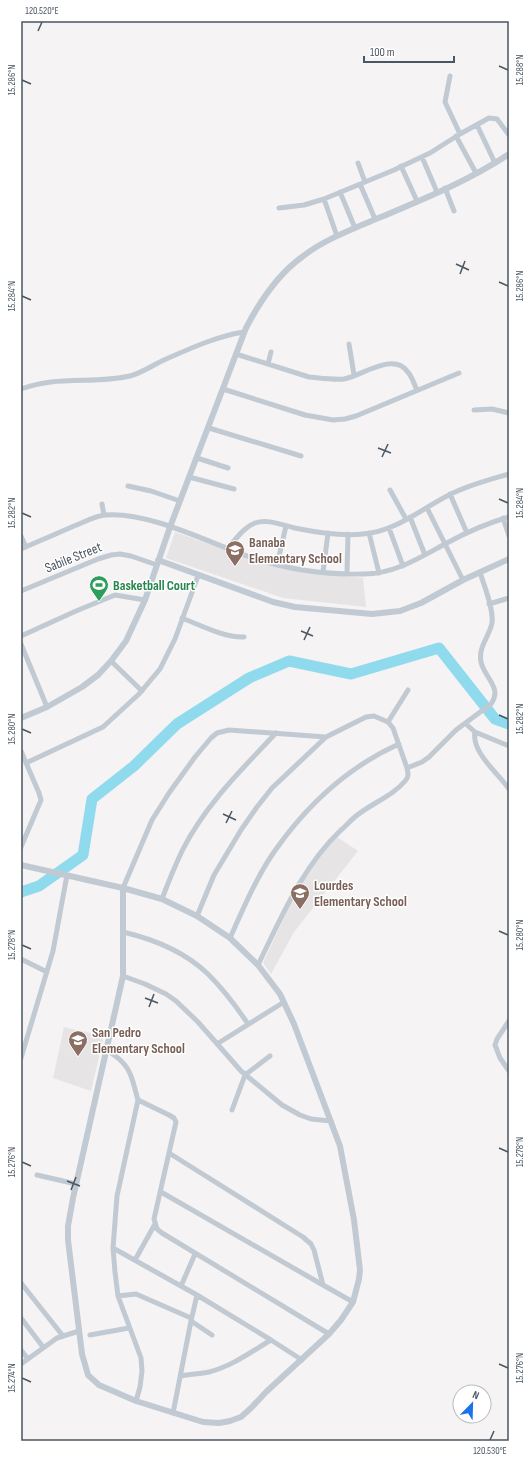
<svg xmlns="http://www.w3.org/2000/svg" width="530" height="1462" viewBox="0 0 530 1462" font-family="'Sofia Sans Condensed',sans-serif">
	<style>
		.education { fill: #e6e4e5 }
		.lines { fill: none; stroke-linecap: round; stroke-linejoin: round }
		.river { stroke: #90daee; stroke-width: 11 }
		.minor { stroke: #c1cad2; stroke-width: 5 }
		.tertiary { stroke: #c1cad2; stroke-width: 6 }
		.ticks { fill: none; stroke: #4a5661; stroke-width: 1.5 }
		.labels { text-anchor: middle; stroke-width: 3; stroke-linejoin: round; paint-order: stroke }
		.education-label { font-size: 14px; font-weight: bold; fill: #785e54; stroke: #fff; text-anchor: start }
		.street-label { font-size: 14px; fill: #4a5661; stroke: #fff }
		.leisure-label { font-size: 14px; font-weight: bold; fill: #27864d; stroke: #fff; text-anchor: start }
		.neatline { fill: none; stroke: #4a5661; stroke-width: 1.5 }
		.ticks-label { font-size: 10px; text-anchor: middle; fill: #4a5661 }
	</style>
	<rect width="100%" height="100%" fill="#f5f3f3"/>
	<path class="education" d="M175,532L258,561L300,572L363,578L366,607L283,598L166,558Z
		M337,837L358,851L294,932L271,974L263,963L298,887L312,866Z
		M64,1027L104,1036L91,1091L53,1078Z"/>
	<g class="lines">
		<path class="river" d="M21,892L39,886L83,855L92,799L134,766L177,724L249,678L289,661L351,674L439,648L495,719L509,724"/>
		<path class="minor" d="M450,76L445,102L460,134
			M477,125L495,163
			M456,136L476,173
			M422,157L437,192
			M358,163L365,182
			M401,166L417,201
			M360,184L375,219
			M445,188L454,211
			M340,192L355,228
			M324,199L337,236
			M279,208L304,205L324,199L394,170L430,153L460,134L489,118L497,119L509,135
			M349,344L354,375
			M236,354L309,377C320,378 333,380 344,379C361,376 393,352 407,371C412,376 414,384 417,390
			M268,364L271,352
			M21,389C30,386 41,383 51,382C78,379 104,382 130,376C142,373 153,365 164,360C189,349 217,336 244,332
			M223,389L305,415L333,420L345,419L356,416L459,373
			M474,410L492,409L509,413
			M209,428L301,456
			M197,458L228,468
			M189,477L234,489
			M128,486L151,491L180,501
			M390,490L406,519
			M450,494L467,533
			M102,504L104,515
			M427,508L463,580
			M410,517L425,555
			M503,518L509,536
			M389,528L403,566
			M369,533L379,573
			M21,536L26,547
			M228,548C236,539 244,527 255,523C270,518 285,527 300,529C320,533 343,536 363,534C395,532 421,509 449,495C468,485 488,480 509,474
			M21,549C39,541 56,534 74,526C84,522 95,516 105,515C150,511 213,545 256,559C291,570 327,575 364,574C394,574 419,558 445,544C465,533 487,523 509,517
			M277,565L286,526
			M323,572L328,533
			M347,573L348,534
			M21,591L98,559L111,555L120,554L131,556L157,565
			M489,604L509,598
			M182,618C200,625 225,638 244,637
			M21,636L76,611L115,595L145,600
			M21,644L47,707
			M111,661L142,691
			M388,722L408,690
			M466,724L475,732L509,746
			M475,732C471,752 498,773 509,789
			M21,751L39,793L41,800L21,847
			M26,763L103,727L139,694L160,669L175,639L198,576
			M123,888L152,820L169,793L195,757L211,738L217,733L229,730L326,737L366,717L374,716L388,722L393,728L407,768
			M162,899C168,883 175,866 182,851C205,805 242,769 276,733
			M197,916L214,875L241,830L257,807L272,788L326,737
			M123,932C153,939 185,952 208,974C223,989 236,1006 248,1024
			M230,938C243,909 256,878 274,852C306,806 348,767 399,744
			M21,959L47,972
			M258,965C281,918 302,867 341,830C346,826 351,820 356,816C372,803 393,796 406,780C409,776 408,773 407,768L422,762L429,757L456,730L491,704C503,688 484,677 481,662C478,647 489,637 492,623C494,609 484,586 480,572
			M123,976L145,984L166,994L176,1001L198,1022L241,1071L282,1105L300,1115L311,1119L331,1121
			M509,1021L497,1039L495,1045L500,1058L509,1071
			M217,1044L284,1002
			M107,1050C112,1054 118,1057 122,1062C132,1071 134,1087 138,1100L169,1115L174,1118L176,1122L154,1219L157,1229L162,1233L329,1334
			M21,1058L53,951L67,875
			M232,1110L245,1075L270,1056
			M169,1153L303,1237L311,1244L314,1250L323,1285L353,1302
			M37,1175L76,1184
			M161,1192L323,1285
			M113,1248L197,1295L191,1321L173,1413
			M135,1260L155,1224
			M21,1283L63,1336
			M181,1286L195,1254
			M118,1296L136,1294L191,1318
			M21,1318L43,1347
			M191,1321L212,1335
			M90,1335L129,1328
			M271,1340L302,1360
			M21,1350L28,1359
			M21,1364L57,1338L79,1331
			M181,1376C190,1374 200,1374 209,1372C232,1366 251,1352 271,1340L197,1295
			M136,1401L140,1387L142,1371L141,1358L118,1296L115,1272L113,1248L117,1196L138,1100"/>
		<path class="tertiary" d="M158,560L273,602L295,607L372,614L400,611L421,603L463,580L509,559
			M21,718L47,707L82,687L98,675L111,661L126,641L145,600L170,527L246,328C260,301 277,275 302,257C323,240 355,228 381,217C424,199 470,180 509,154
			M21,865L123,888L162,899L197,916L230,938L258,965L280,994L294,1024L340,1146L354,1220L360,1270L359,1279L353,1302L341,1320L329,1334L266,1392L251,1408L241,1417L230,1421L219,1423L203,1422L136,1401L99,1385L88,1375L82,1354L68,1240V1226L73,1198L123,976V888"/>
	</g>
	<path class="ticks" d="M38,31L42,22M499,66L508,70M22,80L31,84M456,264L469,270M460,274L465,261M499,282L508,286M22,296L31,300M378,448L391,453M382,457L388,444M499,499L508,503M22,513L31,517M301,631L313,636M304,640L310,627M499,715L508,719M22,729L31,733M223,814L236,820M226,823L232,811M499,931L508,935M22,945L31,949M145,998L158,1003M149,1007L154,994M499,1148L508,1152M22,1162L31,1166M67,1181L80,1186M71,1190L76,1177M499,1364L508,1368M22,1378L31,1382M490,1440L494,1431"/>
	<defs>
		<g id="school-pin" transform="scale(1)"><path d="M0 17L-7.5 6A9.5 9.5 0 1 1 7.5 6Z" fill="#8d6e63" stroke="#fff"/><path d="M0-5L7-2L0 1L-7-2ZM-4 1L0 2.5L4 1V4Q0 6-4 4Z" fill="#fff"/></g>
		<g id="stadium-pin" transform="scale(1)"><path d="M0 17L-7.5 6A9.5 9.5 0 1 1 7.5 6Z" fill="#2e9e5b" stroke="#fff"/><path d="M0-5a6.5 5 0 1 0 0 10a6.5 5 0 1 0 0-10ZM-3.5-1.8h7v3.6h-7Z" fill="#fff"/></g>
	</defs>
	<g fill-rule="evenodd">
		<use href="#school-pin" x="235" y="550"/>
		<use href="#stadium-pin" x="99" y="585"/>
		<use href="#school-pin" x="300" y="893"/>
		<use href="#school-pin" x="78" y="1040"/>
	</g>
	<g class="labels">
		<g class="education-label">
			<text x="249" y="547">Banaba<tspan x="249" dy="16">Elementary School</tspan></text>
			<text x="314" y="890">Lourdes<tspan x="314" dy="16">Elementary School</tspan></text>
			<text x="92" y="1037">San Pedro<tspan x="92" dy="16">Elementary School</tspan></text>
		</g>
		<g class="street-label">
			<text transform="translate(73 557) rotate(-22)" y="5">Sabile Street</text>
		</g>
		<g class="leisure-label">
			<text x="113" y="590">Basketball Court</text>
		</g>
	</g>
	<rect width="530" height="1462" fill="none" stroke="#ffffff" stroke-width="44"/>
	<g transform="translate(472 1404) rotate(23)"><circle r="19" fill="#ffffff" stroke="#b7bbc0"/>
	<path d="M0-3L7 15L0 10L-7 15Z" fill="#1a73e8"/>
	<text y="-6" font-size="11" font-weight="bold" text-anchor="middle" fill="#4a5661">N</text>
	</g>
	<path d="M364 56v6h90v-6" fill="none" stroke="#4a5661" stroke-width="2"/>
	<text x="370" y="56" font-size="12" fill="#4a5661" stroke="#ffffff" stroke-width="3" paint-order="stroke">100 m</text>
	<rect x="22" y="22" width="486" height="1418" class="neatline"/>
	<g class="ticks-label">
		<text x="42" y="14">120.520°E</text>
		<text transform="translate(519 70) rotate(-90)" y="4">15.288°N</text>
		<text transform="translate(11 80) rotate(-90)" y="4">15.286°N</text>
		<text transform="translate(519 286) rotate(-90)" y="4">15.286°N</text>
		<text transform="translate(11 296) rotate(-90)" y="4">15.284°N</text>
		<text transform="translate(519 503) rotate(-90)" y="4">15.284°N</text>
		<text transform="translate(11 513) rotate(-90)" y="4">15.282°N</text>
		<text transform="translate(519 719) rotate(-90)" y="4">15.282°N</text>
		<text transform="translate(11 729) rotate(-90)" y="4">15.280°N</text>
		<text transform="translate(519 935) rotate(-90)" y="4">15.280°N</text>
		<text transform="translate(11 945) rotate(-90)" y="4">15.278°N</text>
		<text transform="translate(519 1152) rotate(-90)" y="4">15.278°N</text>
		<text transform="translate(11 1162) rotate(-90)" y="4">15.276°N</text>
		<text transform="translate(519 1368) rotate(-90)" y="4">15.276°N</text>
		<text transform="translate(11 1378) rotate(-90)" y="4">15.274°N</text>
		<text x="490" y="1454">120.530°E</text>
	</g>
</svg>
